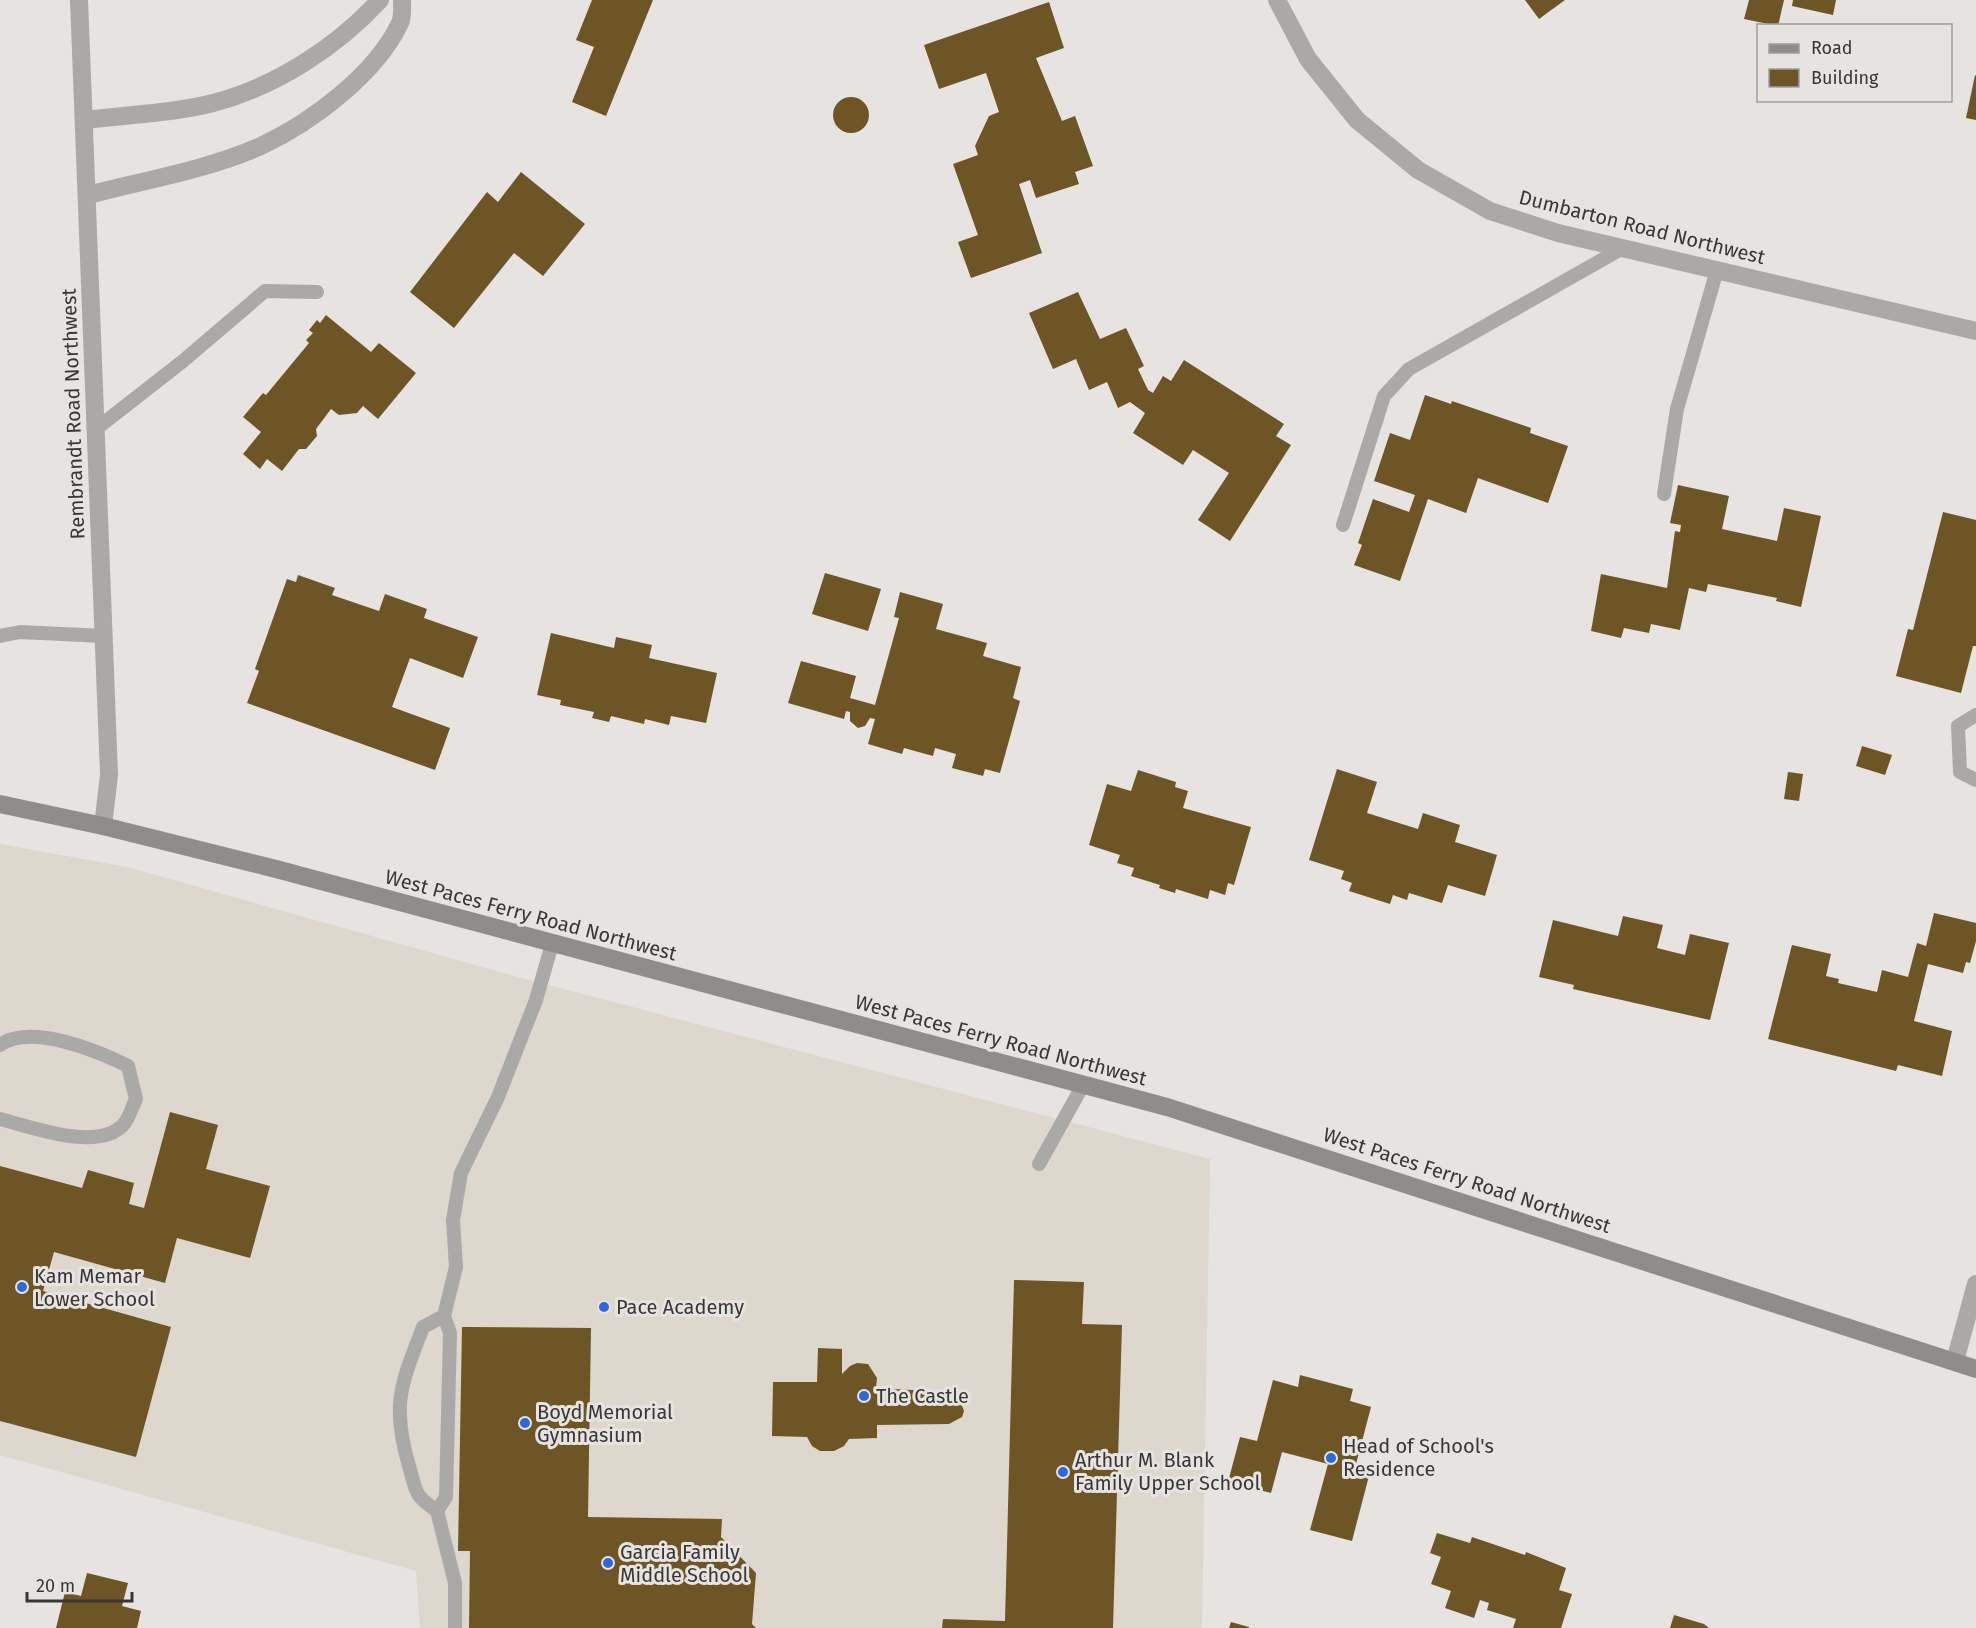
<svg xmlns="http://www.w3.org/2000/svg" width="1976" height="1628" viewBox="0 0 1976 1628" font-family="'Fira Sans',sans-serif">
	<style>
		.built { fill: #ddd7cd }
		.building { fill: #6e5525 }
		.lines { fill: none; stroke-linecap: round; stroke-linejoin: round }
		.lane { stroke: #aaa9a7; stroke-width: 14 }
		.street { stroke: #aaa9a7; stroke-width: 18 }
		.secondary { stroke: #8e8d8a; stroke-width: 18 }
		.poi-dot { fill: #2d69d6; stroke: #e6e3e0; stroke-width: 2 }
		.labels { text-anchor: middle; stroke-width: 6; stroke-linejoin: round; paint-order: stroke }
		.street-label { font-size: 20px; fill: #383736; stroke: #e6e3e0 }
		.poi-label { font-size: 20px; fill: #383736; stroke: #e6e3e0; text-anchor: start }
	</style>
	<rect width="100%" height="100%" fill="#e6e3e0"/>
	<path class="built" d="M0,844L127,867L503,973L1210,1159L1202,1628H420L416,1571L0,1455Z"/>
	<path class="building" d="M592,0H653L606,116L572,102L594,47L576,40Z
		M1525,0H1565L1539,19Z
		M1749,0H1784L1778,26L1744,19Z
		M1793,0H1836L1833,15L1792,6Z
		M1049,2L1064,48L1036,58L1062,121L1075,116L1093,166L1075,172L1079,184L1036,198L1030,180L1019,184L1042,253L971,278L958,242L978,235L953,164L978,155L975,146L989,116L999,112L986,73L939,89L924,45Z
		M1975,75L1976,76V120L1966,118Z
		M833 115a18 18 0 1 1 36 0a18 18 0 1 1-36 0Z
		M521,172L585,224L543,276L514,253L454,328L410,292L487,192L498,202Z
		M1078,292L1100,339L1126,328L1144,366L1138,369L1148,390L1153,393L1163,376L1171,381L1184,360L1284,424L1276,436L1291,445L1230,541L1198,520L1229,473L1193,450L1183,465L1133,433L1145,413L1130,402L1118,408L1107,382L1089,390L1076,359L1053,369L1029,313Z
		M326,315L371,352L379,343L416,373L378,419L363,406L357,413L339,415L331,409L316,429L317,436L306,449H299L282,471L267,459L260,469L243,454L261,432L243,417L263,393L266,395L309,343L306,340L313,333L309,330L317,320L320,323Z
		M1425,395L1451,404L1452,401L1531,428L1530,433L1568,446L1548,503L1478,478L1466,513L1428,499L1400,581L1354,565L1362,545L1358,543L1373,499L1409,512L1415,495L1374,481L1390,433L1410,440Z
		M1678,485L1729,496L1722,529L1777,541L1784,508L1821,516L1801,607L1776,601L1777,598L1708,584L1706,592L1689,588L1680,630L1651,624L1649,633L1624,628L1621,638L1591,631L1601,574L1667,588L1675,531L1680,532L1681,525L1670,523Z
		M1943,512L1976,520V646H1973L1961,693L1896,676L1908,629L1913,630Z
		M825,573L881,589L868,631L812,614Z
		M298,575L335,588L332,595L379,611L385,594L427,609L424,618L478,637L463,678L410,658L392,707L450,728L435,770L247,703L259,671L255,669L287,579L296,582Z
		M900,592L943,604L936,629L987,643L983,656L1021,667L1013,698L1020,701L1000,773L985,769L983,776L952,768L956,754L935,748L933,756L904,748L902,754L868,744L875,719L870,718L865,726L858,728L850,721V712L846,711L844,719L788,703L801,661L856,676L850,698L875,705L899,618L894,617Z
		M551,633L614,648L616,637L652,645L649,658L717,673L706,723L671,716L669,725L645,719L644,724L611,716L609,722L592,718L594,712L560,705L561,700L537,695Z
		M1862,746L1892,755L1885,775L1856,766Z
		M1337,769L1377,782L1367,813L1418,829L1423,813L1460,825L1455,842L1497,855L1485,896L1448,885L1442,903L1409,893L1407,900L1393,895L1390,904L1349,891L1352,883L1341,879L1344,871L1309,860Z
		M1138,770L1176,782L1175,787L1188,791L1183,808L1251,827L1234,885L1228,883L1225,895L1210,890L1208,899L1176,889L1175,893L1159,888L1160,885L1131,876L1134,868L1117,863L1120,855L1089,845L1107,784L1131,791Z
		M1788,772L1803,774L1799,801L1784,799Z
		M1934,913L1976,923V941L1970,963L1966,962L1963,973L1928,964L1914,1021L1952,1031L1942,1076L1898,1065L1896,1071L1768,1039L1792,945L1831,954L1826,976L1839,979L1838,983L1877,992L1882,970L1908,977L1917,943L1926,946Z
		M1623,916L1663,925L1657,948L1685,955L1690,934L1729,943L1710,1020L1573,989L1574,985L1539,977L1553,920L1618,936Z
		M170,1112L218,1125L206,1169L270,1186L250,1258L177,1238L165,1283L54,1252L43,1291L171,1327L136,1457L0,1421V1166L82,1188L88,1170L134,1183L129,1204L144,1208Z
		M1014,1280L1084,1282L1082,1324L1122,1325L1113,1628H942L943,1619L1005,1621Z
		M462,1327L591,1328L588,1517L722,1519L721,1537L756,1573L752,1624L756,1628H469L470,1551H458Z
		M818,1348L842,1349V1374L850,1366L857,1363L868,1364L877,1378L876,1388L948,1392L960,1400L964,1411L962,1417L949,1424L877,1425V1438L849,1439L844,1446L834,1451H820L812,1446L807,1437L772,1436L773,1382H817Z
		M1300,1375L1353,1389L1350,1401L1371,1407L1355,1468L1370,1472L1352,1541L1310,1530L1328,1464L1282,1452L1271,1493L1228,1482L1240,1437L1257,1441L1273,1380L1298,1387Z
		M1437,1533L1470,1543L1472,1537L1525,1555L1526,1552L1566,1568L1559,1590L1572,1594L1561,1628H1513L1516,1619L1487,1610L1489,1603L1480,1600L1474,1618L1445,1608L1451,1591L1431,1584L1441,1557L1430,1553Z
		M87,1573L128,1583L122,1606L141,1611L137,1628H56L65,1592L81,1596Z
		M1674,1615L1704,1624L1709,1628H1670Z
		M1231,1622L1249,1627V1628H1229Z"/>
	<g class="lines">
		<path class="lane" d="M96,429L183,361L265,291L317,292
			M1664,494L1677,409L1717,270
			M1343,525L1384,396L1409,369L1623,248
			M0,636L20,632L104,636
			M1976,715L1958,726L1960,772L1976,780
			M0,1045C31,1023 98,1051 128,1066L136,1099C132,1107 129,1119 123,1125C97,1152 32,1127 0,1119
			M1039,1164L1083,1085
			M437,1511C413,1494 417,1493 409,1466C391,1404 401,1385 423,1327L444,1316
			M455,1628V1583L437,1511L446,1497L450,1333L444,1316L456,1267L453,1220L461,1173L498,1097L536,1000L552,944"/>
		<path class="street" d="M79,0L109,775L103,826
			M1277,0L1308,59L1357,120L1418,170L1490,211L1558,233L1976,331
			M85,120C125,115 175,113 213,103C275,87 337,47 380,0
			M88,195C145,180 207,170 261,146C312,122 376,74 400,23C403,17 402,7 402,0
			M1955,1361L1976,1284"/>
		<path class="secondary" d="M0,804L103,826L276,869L1167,1107L1976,1369"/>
	</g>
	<g class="poi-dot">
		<circle cx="22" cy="1287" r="6"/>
		<circle cx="604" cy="1307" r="6"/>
		<circle cx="864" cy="1396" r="6"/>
		<circle cx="525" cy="1423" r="6"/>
		<circle cx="1331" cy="1458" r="6"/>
		<circle cx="1063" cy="1472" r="6"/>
		<circle cx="608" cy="1563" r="6"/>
	</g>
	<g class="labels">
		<g class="street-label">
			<text transform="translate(1642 227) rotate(14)" y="7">Dumbarton Road Northwest</text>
			<text transform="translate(73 414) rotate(-92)" y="7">Rembrandt Road Northwest</text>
			<text transform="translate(531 915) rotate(15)" y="7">West Paces Ferry Road Northwest</text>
			<text transform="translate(1001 1040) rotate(15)" y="7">West Paces Ferry Road Northwest</text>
			<text transform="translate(1467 1180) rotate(18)" y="7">West Paces Ferry Road Northwest</text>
		</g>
		<g class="poi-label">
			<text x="34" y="1283">Kam Memar<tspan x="34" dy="23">Lower School</tspan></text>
			<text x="616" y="1314">Pace Academy</text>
			<text x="876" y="1403">The Castle</text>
			<text x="537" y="1419">Boyd Memorial<tspan x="537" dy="23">Gymnasium</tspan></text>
			<text x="1343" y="1453">Head of School's<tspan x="1343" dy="23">Residence</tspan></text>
			<text x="1075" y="1467">Arthur M. Blank<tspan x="1075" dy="23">Family Upper School</tspan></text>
			<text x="620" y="1559">Garcia Family<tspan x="620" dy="23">Middle School</tspan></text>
		</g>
	</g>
	<rect x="1757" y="24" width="195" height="78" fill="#e6e3e0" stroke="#a09e9c" stroke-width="1.5"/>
	<rect x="1769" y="44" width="30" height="9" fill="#8e8d8a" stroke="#a09e9c" stroke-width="1.5"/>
	<text x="1811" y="54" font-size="18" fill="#383736">Road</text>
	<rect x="1769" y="69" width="30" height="18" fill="#6e5525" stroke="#a09e9c" stroke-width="1.5"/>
	<text x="1811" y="84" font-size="18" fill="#383736">Building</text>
	<path d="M27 1592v9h105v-9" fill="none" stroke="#383736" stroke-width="3"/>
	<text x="36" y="1592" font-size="18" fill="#383736" stroke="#e6e3e0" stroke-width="4.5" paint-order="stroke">20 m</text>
</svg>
